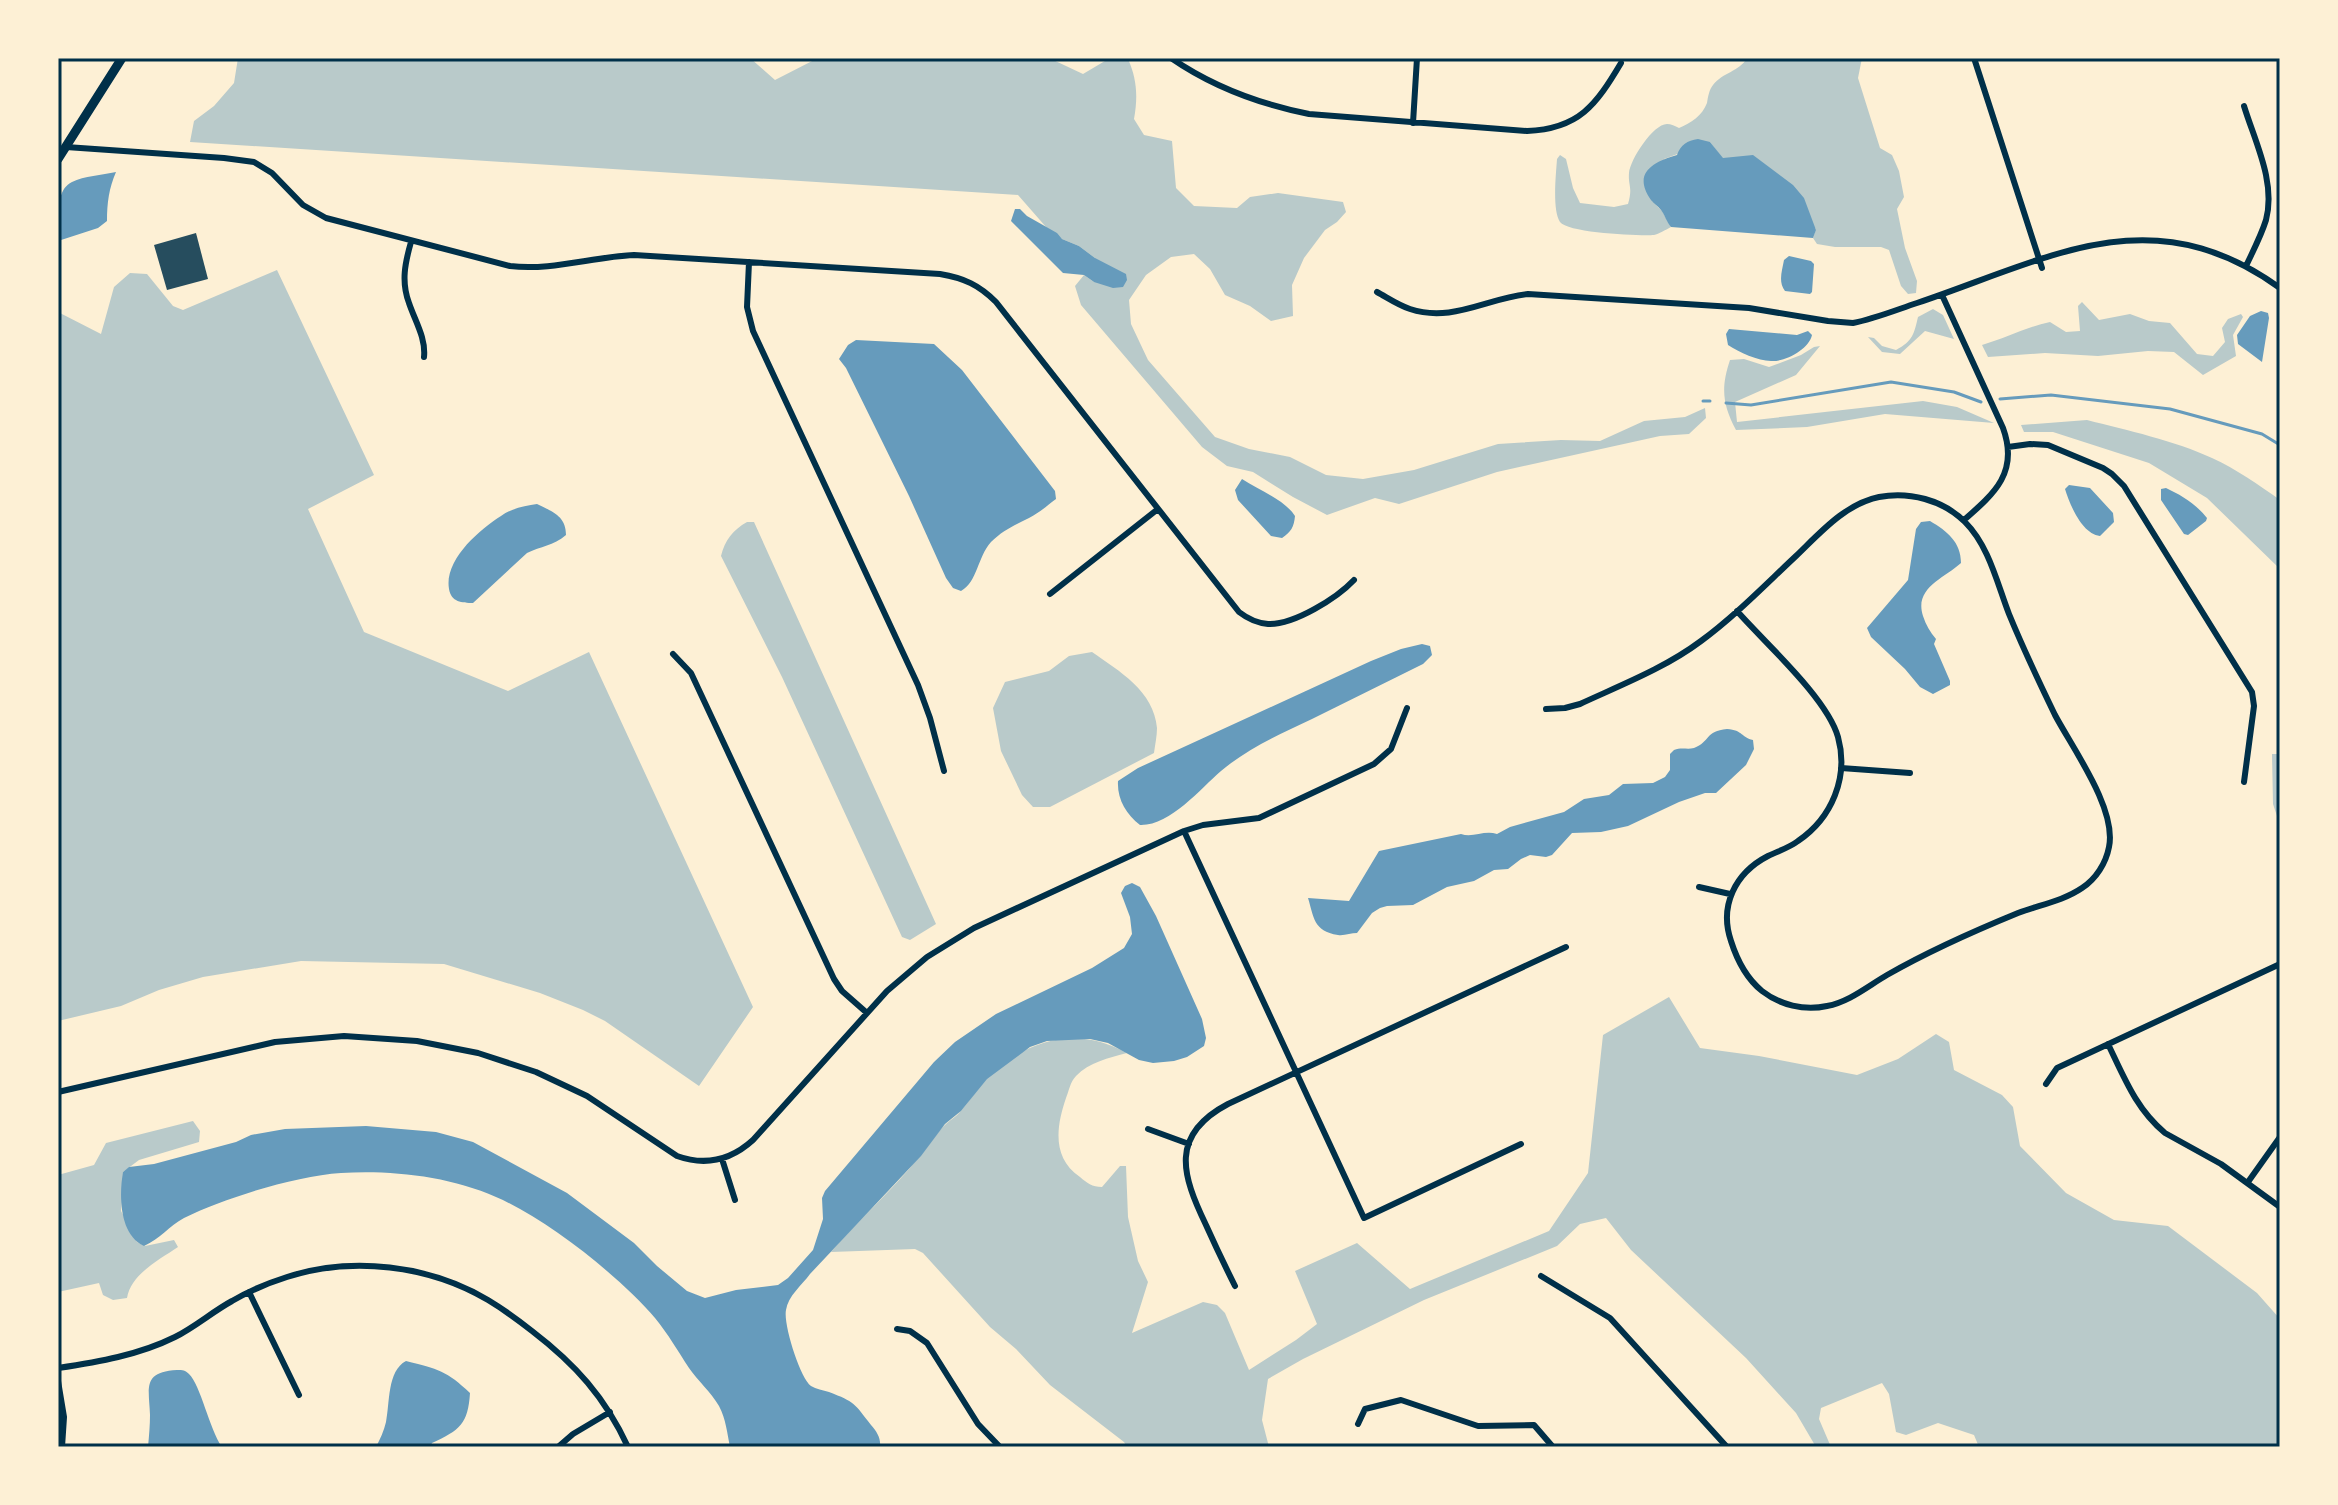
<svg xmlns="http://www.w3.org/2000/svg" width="2338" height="1505" viewBox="0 0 2338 1505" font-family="Figtree,sans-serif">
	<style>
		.green { fill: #b9caca }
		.water { fill: #669bbc }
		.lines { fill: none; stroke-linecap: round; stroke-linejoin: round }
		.stream { stroke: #669bbc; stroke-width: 3 }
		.building { fill: #264d5e }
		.minor { stroke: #003049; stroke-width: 6 }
		.primary { stroke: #003049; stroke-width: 9 }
		.neatline { fill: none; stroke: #003049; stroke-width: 3 }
	</style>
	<rect width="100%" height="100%" fill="#fdf0d5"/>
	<path class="green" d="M238,58H750L775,80L818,58H1049L1083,74L1110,58L1128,59C1137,79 1138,97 1134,119L1144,135L1172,141L1176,188L1194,206L1237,208L1250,197L1278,193L1343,202L1346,212L1337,222L1325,230L1304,258L1292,285L1293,316L1271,321L1250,306L1225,295L1210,269L1194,254L1171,257L1146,275L1129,300L1131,324L1148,360L1215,437L1249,449L1290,457L1326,475L1363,479L1414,470L1498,444L1561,440L1600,441L1644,421L1685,417L1705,408L1706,418L1689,434L1660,436L1497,472L1399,504L1375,498L1327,515L1293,497L1253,472L1227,466L1202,447L1081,305L1075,286L1084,275L1094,282L1095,258L1079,246L1062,239L1046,227L1018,195L190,142L194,121L214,106L234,83Z
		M1747,58H1862L1858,78L1880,148L1892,155L1899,171L1904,197L1897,209L1905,248L1917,281L1916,293L1908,294L1901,286L1889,250L1881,247H1835L1817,244L1813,238L1816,229L1722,158L1710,142L1664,159L1652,201L1662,211L1671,227C1665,230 1659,234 1654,235C1639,236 1568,233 1560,222C1552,210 1556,174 1557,159L1560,155L1566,159L1573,188L1580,203L1614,207L1628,204C1633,187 1628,186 1629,173C1630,160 1653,124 1667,124C1671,124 1675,126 1679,128C1691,123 1702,116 1707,103C1708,97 1709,90 1713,85C1723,72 1739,72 1747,58Z
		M277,270L374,475L308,509L364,632L508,691L589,652L753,1007L699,1086L605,1021L583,1010L540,993L444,964L301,961L203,977L159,990L121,1006L58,1021V312L101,334L114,287L130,273L147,274L173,306L183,310Z
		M2082,302L2099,320L2130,314L2149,321L2170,323L2197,354L2213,356L2225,342L2222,328L2228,319L2241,314L2243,317L2233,335L2236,356L2203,375L2174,352L2148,351L2098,356L2045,353L1988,357L1982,345C2006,338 2026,327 2050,322L2066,332L2080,331L2078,306Z
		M1933,309L1943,315L1954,339L1925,331L1900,354L1882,352L1868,337L1874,338L1882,346L1896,350C1913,341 1914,334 1918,317Z
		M1820,346L1796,375L1735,402L1737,422L1923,401L1957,407L1994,423L1885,414L1807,427L1736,430C1722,404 1721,387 1730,360L1744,359L1769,367L1801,355L1814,347Z
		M2087,420C2126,430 2176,441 2212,458C2236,469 2259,485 2280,500V569L2207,498L2149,463L2053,432H2024L2021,425Z
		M747,522H754L936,924L910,940L902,937L782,677L721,556C725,540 733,530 747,522Z
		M1092,652C1119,671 1154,691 1157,728C1157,736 1155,745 1154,753L1050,807H1033L1022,795L1001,751L993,708L1005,682L1049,671L1069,656Z
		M2272,754H2280V825L2273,804Z
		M1669,997L1700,1048L1759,1056L1857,1075L1898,1059L1936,1034L1949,1042L1954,1070L2002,1095L2013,1107L2020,1146L2066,1193L2114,1220L2168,1226L2257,1293L2280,1319V1447H1979L1974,1435L1938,1423L1906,1435L1896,1432L1889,1394L1882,1383L1821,1408L1819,1419L1831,1447H1816L1796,1413L1746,1358L1631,1250L1606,1218L1580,1224L1557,1246L1424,1300L1303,1359L1268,1379L1262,1420L1269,1447H1127L1124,1442L1050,1385L1016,1349L990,1327L923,1253L915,1249L831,1252C859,1219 892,1191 919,1157C928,1147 936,1133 946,1124C951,1119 956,1117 960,1112C970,1101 977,1088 987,1078C1028,1039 1076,1025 1127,1053C1109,1058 1089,1062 1076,1076C1070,1082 1069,1091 1066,1098C1056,1127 1052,1158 1080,1177C1087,1183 1092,1187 1102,1187L1120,1166H1126L1128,1217L1138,1261L1148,1282L1132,1333L1203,1302L1217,1305L1225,1313L1249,1370L1296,1340L1317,1324L1295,1271L1357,1243L1410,1289L1549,1231L1588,1173L1603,1035Z
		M193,1121L200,1131L199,1142L139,1160L123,1172L121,1211L137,1242L145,1246L174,1240L178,1247C159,1260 131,1274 127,1298L113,1300L103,1295L99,1283L58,1292V1175L94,1165L106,1143Z"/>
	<path class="water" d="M1698,139L1710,142L1723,158L1753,155L1793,185L1804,198L1816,230L1813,238L1671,227C1666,221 1665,215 1661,210C1658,206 1654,204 1651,200C1632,173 1653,162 1677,155C1681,144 1687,141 1698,139Z
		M116,172C109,188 107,203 107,221L98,228L58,241C58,225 54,190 72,182C84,176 102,175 116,172Z
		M1015,209H1020L1027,216L1057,233L1062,239L1079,246L1095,258L1126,274L1127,280L1123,287L1113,288L1094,282L1084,275L1063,273L1011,221Z
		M1789,256L1811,261L1814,264L1812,292L1810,294L1785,291C1778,282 1782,271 1784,260Z
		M2261,311L2268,313L2269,318L2262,362L2238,344L2237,335L2250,316Z
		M1729,329L1797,335L1808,331L1812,335C1809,349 1786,362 1771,361C1758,361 1739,352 1728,345L1726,334Z
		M856,340L934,344L962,370L1055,491L1056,499C1048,505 1039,513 1029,518C1015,525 1003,530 991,542C977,558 978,581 961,591L953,588L946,578L909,496L846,368L839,359L848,345Z
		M1242,479C1259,490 1285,500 1295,516C1294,527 1291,532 1282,538L1271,536L1238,500L1235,490Z
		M2069,485L2090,488L2113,513L2114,522L2100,536C2082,534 2070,505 2065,489Z
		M2166,488C2181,495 2196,504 2207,518L2206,521L2188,535L2184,534L2161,500V489Z
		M537,504C553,512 566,516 566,535C553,546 541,546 527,553L473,603C462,603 451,602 449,589C444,560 479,530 501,516C512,508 525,506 537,504Z
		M1930,521C1947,531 1961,542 1961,563C1943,579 1914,588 1923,616C1926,625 1930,632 1936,639L1934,644L1950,681V685L1933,694L1920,687L1905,669L1871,637L1867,628L1908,580L1916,529L1921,522Z
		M1422,644L1430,646L1432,655L1423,664C1386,682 1349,701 1312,719C1280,734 1248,748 1221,771C1200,789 1170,826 1140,825C1126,814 1117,799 1118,781L1138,768L1371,661L1401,649Z
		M1727,729C1743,730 1742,738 1753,740L1754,749L1746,765L1716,793H1705L1679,802L1628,826L1601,832L1572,833L1552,855L1546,857L1530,855L1521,859L1508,869L1494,870L1474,881L1447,887L1413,905L1387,906L1380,908L1372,913L1357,933C1351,933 1344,936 1338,935C1313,931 1314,917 1308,898L1349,901L1379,851L1461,834C1473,838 1484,830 1497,834L1510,827L1564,812L1584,799L1609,795L1623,784L1653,783L1665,777L1670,770V754L1674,750C1682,747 1687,750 1694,748C1710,742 1705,731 1727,729Z
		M1132,883L1140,887L1156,916L1202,1019L1206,1038L1204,1046L1187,1057L1174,1061L1153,1063L1139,1060L1108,1043L1090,1039L1047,1041L1030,1047L987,1079L961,1111L945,1124L921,1156L810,1274C802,1285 788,1296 786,1310C783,1324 800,1378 811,1386C816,1389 823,1390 829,1392C855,1402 854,1403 871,1425C877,1432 881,1438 880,1447H730C727,1433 726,1419 719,1406C711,1392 698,1381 689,1368C678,1351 668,1334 655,1318C619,1276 547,1219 496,1197C449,1176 391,1170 341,1173C295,1176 225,1198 184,1218C169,1226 160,1239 144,1246C119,1234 119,1195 123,1172L129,1167L154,1164L236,1142L251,1135L285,1129L366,1126L436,1132L473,1142L567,1193L634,1243L657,1266L687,1291L705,1298L736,1290L778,1285L788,1278L813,1250L823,1219L822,1198L825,1191L934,1062L955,1042L996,1014L1092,968L1124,948L1132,934L1130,917L1121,893L1125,886Z
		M406,1361C438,1369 447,1371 470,1393C468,1424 460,1430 432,1443L430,1447H376C380,1439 384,1431 386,1422C390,1403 387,1371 406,1361Z
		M177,1370C183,1370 185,1370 189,1374C201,1386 209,1428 222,1447H148C149,1436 150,1425 150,1415C149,1388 142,1372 177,1370Z"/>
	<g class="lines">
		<path class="stream" d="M2000,399L2051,395L2170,409L2262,434L2280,445
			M1703,401H1710
			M1726,403L1751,405L1891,382L1954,392L1981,402"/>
	</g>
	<path class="building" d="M196,233L208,279L167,290L154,245Z"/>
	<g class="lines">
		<path class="minor" d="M1171,58C1213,87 1259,104 1309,114L1527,131C1579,129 1596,105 1621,63
			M1974,58L2042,268
			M2244,106C2255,142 2276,182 2266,220C2261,236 2253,251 2246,266
			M1413,123L1417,58
			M66,147L224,158L254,162L272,173L303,205L326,218L510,266C551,271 592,257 634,255L940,274C964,278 979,285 996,302L1239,612C1248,619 1257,623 1268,624C1294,625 1337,598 1354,580
			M411,242C405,263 401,282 409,303C415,321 426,338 424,357
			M749,262L747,307L753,331L918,685L930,718L944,771
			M1377,292C1388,298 1398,305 1410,309C1452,323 1487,298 1528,294L1749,308L1828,321L1853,323C1874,319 1896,310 1917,303C2048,259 2151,195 2280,288
			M1942,295L2003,428C2019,472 1995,493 1964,520
			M2008,447L2030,444L2048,445L2103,468L2112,474L2124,486L2252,692L2254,706L2244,782
			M1050,594L1158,509
			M673,654L691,673L834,979L842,991L867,1013
			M1546,709L1565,708L1580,704C1621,685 1665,668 1701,641C1735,616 1765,585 1796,556C1820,533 1845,504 1879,497C1909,491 1943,500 1965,522C1989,546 1997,583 2009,614C2023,648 2039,682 2055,715C2073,749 2117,809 2109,847C2106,863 2096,879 2082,888C2063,901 2039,905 2018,913C1974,931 1929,951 1887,975C1868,986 1849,1002 1827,1006C1804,1011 1780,1005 1762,991C1746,978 1737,960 1731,941C1719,906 1735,873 1768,856C1778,851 1789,848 1798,841C1832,818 1849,777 1838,737C1827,698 1765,643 1737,611
			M1841,768L1910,773
			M1184,831L1364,1218L1521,1144
			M1699,887L1730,894
			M2108,1044C2124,1077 2136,1109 2165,1133L2221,1164L2280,1207
			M2046,1084L2057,1068L2280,964
			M58,1092L275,1042L344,1036L417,1041L478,1053L536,1072L587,1096L677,1156C705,1166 731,1160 753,1140L887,991L927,957L974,928L1184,831L1203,825L1259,818L1374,764L1391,749L1407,708
			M1148,1129L1189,1144
			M722,1159L735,1200
			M2248,1182L2280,1137
			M1541,1276L1610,1318L1727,1447
			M1235,1286C1225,1266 1215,1245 1206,1225C1182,1175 1169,1135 1228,1104L1566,947
			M249,1292L299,1395
			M897,1329L910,1331L927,1343L978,1424L1000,1447
			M58,1368C98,1362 139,1355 175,1337C195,1327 212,1312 232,1301C249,1291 268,1283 287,1277C352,1256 429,1265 488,1300C503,1309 518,1320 532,1331C575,1364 605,1397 628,1447
			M58,1381L64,1417L62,1447
			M1358,1424L1365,1409L1401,1400L1478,1426L1534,1425L1553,1447
			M558,1447L573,1434L610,1412"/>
		<path class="primary" d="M58,159L122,58"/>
	</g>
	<rect width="2338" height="1505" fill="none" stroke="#fdf0d5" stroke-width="120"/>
	<rect x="60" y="60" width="2218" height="1385" class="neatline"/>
</svg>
